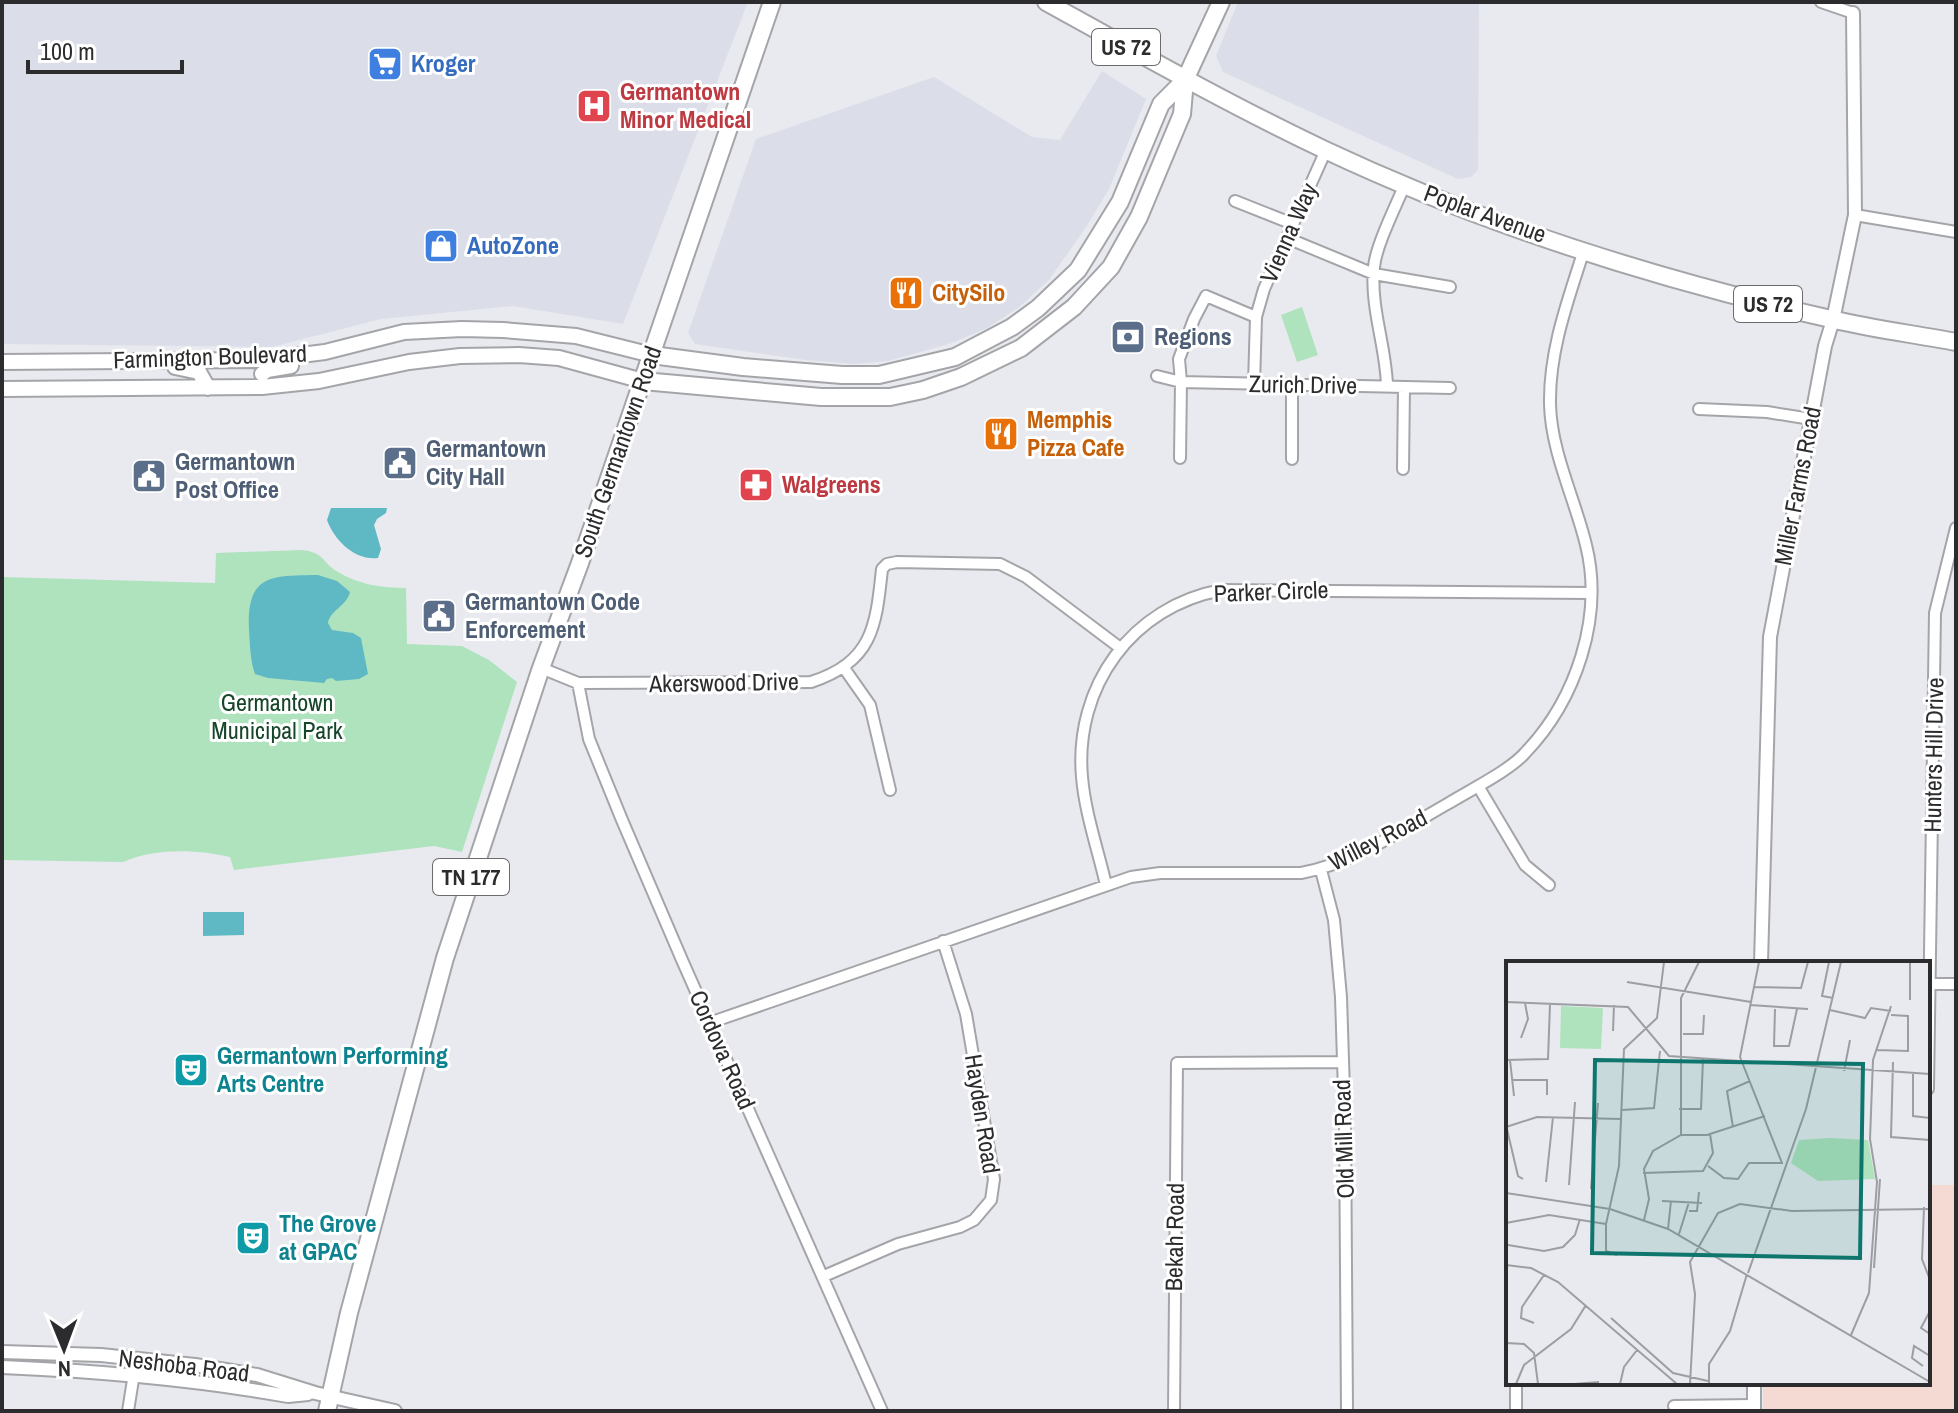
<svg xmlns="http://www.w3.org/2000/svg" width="1958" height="1413" viewBox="0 0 1958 1413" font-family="'Archivo Narrow',sans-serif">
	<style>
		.built { fill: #dbdde9 }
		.education { fill: #f4dad3 }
		.green { fill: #afe3be }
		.water { fill: #5fb9c4 }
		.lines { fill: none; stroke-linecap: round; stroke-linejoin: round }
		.minor-casing { stroke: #a4a5a9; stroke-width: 14 }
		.tertiary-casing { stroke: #a4a5a9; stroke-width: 16 }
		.secondary-casing { stroke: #a4a5a9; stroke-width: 18 }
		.primary-casing { stroke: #a4a5a9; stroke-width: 20 }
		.minor { stroke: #fff; stroke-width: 10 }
		.tertiary { stroke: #fff; stroke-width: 12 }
		.secondary { stroke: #fff; stroke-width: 14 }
		.primary { stroke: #fff; stroke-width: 16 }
		.labels { text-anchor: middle; stroke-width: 6; stroke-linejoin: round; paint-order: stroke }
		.shield { fill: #fff; stroke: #6b6b6d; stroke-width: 2 }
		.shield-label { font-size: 22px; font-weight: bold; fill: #2c2c2e }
		.shop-label { font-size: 24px; font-weight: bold; fill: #366cbe; stroke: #fff; text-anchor: start }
		.health-label { font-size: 24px; font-weight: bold; fill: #be3a42; stroke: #fff; text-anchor: start }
		.street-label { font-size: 24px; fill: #2c2c2e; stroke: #fff }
		.food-label { font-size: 24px; font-weight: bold; fill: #c56008; stroke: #fff; text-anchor: start }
		.service-label { font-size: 24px; font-weight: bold; fill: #4e5e75; stroke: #fff; text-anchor: start }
		.park-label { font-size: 24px; fill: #164529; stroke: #fff }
		.culture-label { font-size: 24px; font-weight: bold; fill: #0d838f; stroke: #fff; text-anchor: start }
		.inset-road { fill: none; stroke: #9d9ea2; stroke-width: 2 }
		.view { fill: #0f766e; fill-opacity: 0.15; stroke: #0f766e; stroke-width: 4 }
		.inset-edge { fill: none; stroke: #2c2c2e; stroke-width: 4 }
	</style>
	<rect width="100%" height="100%" fill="#e9eaef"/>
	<path class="built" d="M2,2H748L623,324L513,306L381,319L272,347L2,344Z
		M1238,2H1479L1478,170L1471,177L1458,179L1223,72L1216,56Z
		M1102,71L1146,99L1109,189L1086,227L1049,280L1018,308L987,328L952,343L888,361L854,364L805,360L695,344L688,333L756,139L934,77L1032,137L1060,140Z"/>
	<path class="education" d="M1928,1185H1956V1411H1763V1383H1928Z"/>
	<path class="green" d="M1302,307L1318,355L1297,362L1281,315Z
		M301,550C325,552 321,562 338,572C360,585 382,588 406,588L407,644L462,646L489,660L517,682L462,852L434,846L234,870L230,857C198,849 153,848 123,862L2,860V577L215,583L216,553Z"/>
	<path class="water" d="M331,508H387L386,513L377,519L374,525L381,549L378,558C355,561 334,540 327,520Z
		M318,575L337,581L350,592C346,607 331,609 328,623L332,630L353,633L361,638L368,674L359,679L336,681L332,678L327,679L324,683L268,678L255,674C250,660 250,644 249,630C246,573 272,576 318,575Z
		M203,912H244V935L203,936Z"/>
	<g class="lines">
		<g class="minor-casing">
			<path id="minor" d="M1821,2L1853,13
				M1235,201L1293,224
				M1855,215L1956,232
				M1287,238L1374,274L1450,287
				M1157,376L1181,382L1450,388
				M1254,384L1256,317L1264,289L1326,150
				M1292,384V459
				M1387,386C1386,346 1370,308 1374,267C1376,245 1396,206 1405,184
				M1699,409L1767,412L1811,419
				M1180,458L1181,382L1179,359L1194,319L1206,296L1256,317
				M1403,469L1404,387
				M541,668L578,683L811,682C873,662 876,626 882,569L887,564L897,562L1000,564L1026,577L1119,647
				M844,668L870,705L890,790
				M578,683L589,739L622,820L682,960L882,1411
				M1478,786L1525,865L1549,885
				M1321,870L1334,920L1341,997L1345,1123L1347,1411
				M1106,885C1098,850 1085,813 1082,777C1074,687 1132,606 1222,590L1591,593
				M1928,984H1956
				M709,1023L1131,877L1160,873H1301C1355,863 1401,830 1449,803C1470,790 1509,771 1525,753C1576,700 1604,617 1586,545C1575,499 1551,452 1550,404C1549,351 1568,300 1584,250
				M1928,1089L1935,613L1956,528
				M824,1276L898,1244L960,1227L974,1220L991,1200L994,1179L966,1014L943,941
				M1674,1406L1754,1405
				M128,1411L136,1361
				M1174,1411L1177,1063L1342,1062
				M1516,1411V1383"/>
		</g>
		<g class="tertiary-casing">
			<path id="tertiary" d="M1761,963L1770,637L1825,346L1833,320L1855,215L1853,13
				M2,1352L101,1355L195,1365L257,1375L315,1393L395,1411
				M2,1367C98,1371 193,1379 288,1396L308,1394
				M1754,1411V1383"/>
		</g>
		<g class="secondary-casing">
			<path id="secondary" d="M2,362L261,360L325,352L404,332L462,329L503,330L576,336L652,355
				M175,367L199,372L208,388
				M262,374L267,370L291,366
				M2,389L262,387L319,381L409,362L460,356L519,355L559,358L643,381"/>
		</g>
		<g class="primary-casing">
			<path id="primary" d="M1046,2C1138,53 1230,105 1325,150C1484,225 1660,280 1831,319C1872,329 1914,334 1956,342
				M652,355L743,367L842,375H879L955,357L1012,327L1038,308L1078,270L1120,202L1161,104L1185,80L1221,2
				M643,381L821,397H890L923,390L961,377L1021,348L1074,307L1111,267L1139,217L1182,114L1185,80
				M327,1411L349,1313L445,958L541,668L580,563L772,2"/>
		</g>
		<use href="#minor" class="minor"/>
		<use href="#tertiary" class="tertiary"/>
		<use href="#secondary" class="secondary"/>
		<use href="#primary" class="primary"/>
	</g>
	<defs>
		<g id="supermarket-square" transform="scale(1.8)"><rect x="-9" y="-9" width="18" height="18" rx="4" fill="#3f7fe0" stroke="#fff"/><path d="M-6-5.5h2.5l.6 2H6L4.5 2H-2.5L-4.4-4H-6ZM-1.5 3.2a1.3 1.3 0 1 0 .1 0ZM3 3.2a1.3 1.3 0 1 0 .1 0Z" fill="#fff"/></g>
		<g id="hospital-square" transform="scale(1.8)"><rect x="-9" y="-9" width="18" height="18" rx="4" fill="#e0444e" stroke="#fff"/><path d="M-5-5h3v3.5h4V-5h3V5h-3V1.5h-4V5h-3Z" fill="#fff"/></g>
		<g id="shop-square" transform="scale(1.8)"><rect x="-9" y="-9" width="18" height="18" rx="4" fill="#3f7fe0" stroke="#fff"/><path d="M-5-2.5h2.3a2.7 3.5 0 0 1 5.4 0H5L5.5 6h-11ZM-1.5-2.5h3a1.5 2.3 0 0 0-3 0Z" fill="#fff"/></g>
		<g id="restaurant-square" transform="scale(1.8)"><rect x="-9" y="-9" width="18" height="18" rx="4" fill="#e8710a" stroke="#fff"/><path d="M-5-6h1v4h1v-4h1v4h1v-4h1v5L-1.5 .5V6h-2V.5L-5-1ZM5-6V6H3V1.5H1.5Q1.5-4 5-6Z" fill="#fff"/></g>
		<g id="bank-square" transform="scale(1.8)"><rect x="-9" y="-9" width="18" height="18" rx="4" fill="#5c6f8a" stroke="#fff"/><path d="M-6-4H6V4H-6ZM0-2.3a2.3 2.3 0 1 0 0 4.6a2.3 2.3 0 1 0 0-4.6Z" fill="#fff"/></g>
		<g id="civic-square" transform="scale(1.8)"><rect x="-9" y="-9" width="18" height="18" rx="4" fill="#5c6f8a" stroke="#fff"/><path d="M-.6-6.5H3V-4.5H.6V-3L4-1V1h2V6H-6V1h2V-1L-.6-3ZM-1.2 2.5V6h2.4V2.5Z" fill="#fff"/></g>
		<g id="pharmacy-square" transform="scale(1.8)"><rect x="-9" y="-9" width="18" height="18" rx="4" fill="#e0444e" stroke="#fff"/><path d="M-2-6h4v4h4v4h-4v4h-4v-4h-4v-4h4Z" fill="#fff"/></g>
		<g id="theatre-square" transform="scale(1.8)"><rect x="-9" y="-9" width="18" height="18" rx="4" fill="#0f9aa8" stroke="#fff"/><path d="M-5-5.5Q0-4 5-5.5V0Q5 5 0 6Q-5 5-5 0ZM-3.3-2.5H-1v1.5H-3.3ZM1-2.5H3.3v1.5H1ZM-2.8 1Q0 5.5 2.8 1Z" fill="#fff"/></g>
	</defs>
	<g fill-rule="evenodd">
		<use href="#supermarket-square" x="385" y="64"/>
		<use href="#hospital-square" x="594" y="106"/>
		<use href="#shop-square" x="441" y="246"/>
		<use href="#restaurant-square" x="906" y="293"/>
		<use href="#bank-square" x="1128" y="337"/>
		<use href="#restaurant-square" x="1001" y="434"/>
		<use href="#civic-square" x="400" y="463"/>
		<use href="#civic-square" x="149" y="476"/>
		<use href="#pharmacy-square" x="756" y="485"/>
		<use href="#civic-square" x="439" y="616"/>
		<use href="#theatre-square" x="191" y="1070"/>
		<use href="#theatre-square" x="253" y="1238"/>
	</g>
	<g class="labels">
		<g class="shield">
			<rect x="1092" y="29" width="68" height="36" rx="6"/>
			<rect x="1734" y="286" width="68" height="36" rx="6"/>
			<rect x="433" y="859" width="76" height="36" rx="6"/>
		</g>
		<g class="shield-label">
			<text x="1126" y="55">US 72</text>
			<text x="1768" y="312">US 72</text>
			<text x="471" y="885">TN 177</text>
		</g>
		<g class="shop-label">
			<text x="411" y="72">Kroger</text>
			<text x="467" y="254">AutoZone</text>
		</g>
		<g class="health-label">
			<text x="620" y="100">Germantown<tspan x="620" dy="28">Minor Medical</tspan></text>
			<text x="782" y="493">Walgreens</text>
		</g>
		<g class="street-label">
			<text transform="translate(1485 214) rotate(20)" y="8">Poplar Avenue</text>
			<text transform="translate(1289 233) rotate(-66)" y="8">Vienna Way</text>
			<text transform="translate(210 357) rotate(-2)" y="8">Farmington Boulevard</text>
			<text transform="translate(1303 385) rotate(1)" y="8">Zurich Drive</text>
			<text transform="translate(618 452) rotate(-71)" y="8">South Germantown Road</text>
			<text transform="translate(1798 486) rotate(-79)" y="8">Miller Farms Road</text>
			<text transform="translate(1271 592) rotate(-2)" y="8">Parker Circle</text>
			<text transform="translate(724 683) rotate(-1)" y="8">Akerswood Drive</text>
			<text transform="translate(1934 755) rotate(-89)" y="8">Hunters Hill Drive</text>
			<text transform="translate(1378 840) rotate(-27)" y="8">Willey Road</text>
			<text transform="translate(722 1050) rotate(66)" y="8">Cordova Road</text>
			<text transform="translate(982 1114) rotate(81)" y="8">Hayden Road</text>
			<text transform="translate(1344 1139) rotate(-92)" y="8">Old Mill Road</text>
			<text transform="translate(1175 1237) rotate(-89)" y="8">Bekah Road</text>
			<text transform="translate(184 1366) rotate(7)" y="8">Neshoba Road</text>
		</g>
		<g class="food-label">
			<text x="932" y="301">CitySilo</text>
			<text x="1027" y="428">Memphis<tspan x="1027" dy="28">Pizza Cafe</tspan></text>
		</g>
		<g class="service-label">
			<text x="1154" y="345">Regions</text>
			<text x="426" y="457">Germantown<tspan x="426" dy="28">City Hall</tspan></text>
			<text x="175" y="470">Germantown<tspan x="175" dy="28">Post Office</tspan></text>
			<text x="465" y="610">Germantown Code<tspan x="465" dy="28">Enforcement</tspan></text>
		</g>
		<g class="park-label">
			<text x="277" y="711">Germantown<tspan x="277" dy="28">Municipal Park</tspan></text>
		</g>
		<g class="culture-label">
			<text x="217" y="1064">Germantown Performing<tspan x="217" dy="28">Arts Centre</tspan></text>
			<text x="279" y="1232">The Grove<tspan x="279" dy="28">at GPAC</tspan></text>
		</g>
	</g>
	<g transform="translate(1506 961)">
		<rect width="424" height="424" fill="#e9eaef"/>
		<path d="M55,45L97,47L95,88L54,87ZM324,177L362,179L369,218L312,220L285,202L293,179Z" fill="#afe3be"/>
		<path class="inset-road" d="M253,1L234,96L276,202M323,1L316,35L327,37M121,21L245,41M248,26L295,27L302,1M404,39V1M0,41L122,46L163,95L424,113M244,44L302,48M269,48L268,85H283L291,48M324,49L359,57L365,47L385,50M424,56V93M107,70L108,44M177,73H197L198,54M15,77L22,58L19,42M370,89L402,90V55L385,54M0,99L42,98L44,43M4,99L8,135M387,101L385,176L424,179M338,110L344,79M407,112V155L424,157M6,119H41V134M173,148H195L197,98M116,149L148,147L154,90M0,164L12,215L17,218M0,166L31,156L115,158M227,166L221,130L244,120M175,174V37L193,1M202,205L218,217L232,218L243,202H277M137,212L197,210L207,192L204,173M40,221L47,156M63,224L69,141M85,228L92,142M0,232L104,248L162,268L424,421M156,240L196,242M418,246L416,298L424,319M183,250H191L193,231M138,259L143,238L138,208L147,190L175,174H201L259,155M0,262L43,254L100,263M162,268L165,240M173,273L183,241M0,277V310M2,284L38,290L57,286L69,274L74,258M111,294L100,290V263L113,205L118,88L151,57L158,1M0,304L25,307L52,321L171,423M368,307L374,218M242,312L300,148L335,1M424,350L415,367L424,373M105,357L167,412L202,420M28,362L15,357L16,346L38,314M345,374L363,332L371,221L364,178L367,99L385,45M0,382L18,383L28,392L32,423M417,405L406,397L408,385L424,395M10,423L18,404L65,368L80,344M68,423L93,421M114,423L118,406L131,389M184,423L189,333L184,301L212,252L234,243L286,250L424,248M203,423V403L224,370L241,313"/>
		<path class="view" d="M89,99L357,103L354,297L86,292Z"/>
		<rect width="424" height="424" class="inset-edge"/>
	</g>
	<rect width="1958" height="1413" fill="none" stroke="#2c2c2e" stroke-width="8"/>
	<g transform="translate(64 1349) rotate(179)" stroke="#ffffff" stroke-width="6" paint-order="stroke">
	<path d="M0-6L14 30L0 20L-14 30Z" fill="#2c2c2e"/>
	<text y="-12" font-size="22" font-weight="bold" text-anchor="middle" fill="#2c2c2e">N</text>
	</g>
	<path d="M28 60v12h154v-12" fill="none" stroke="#2c2c2e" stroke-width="4"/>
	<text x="40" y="60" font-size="24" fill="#2c2c2e" stroke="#ffffff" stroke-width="6" paint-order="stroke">100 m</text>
</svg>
